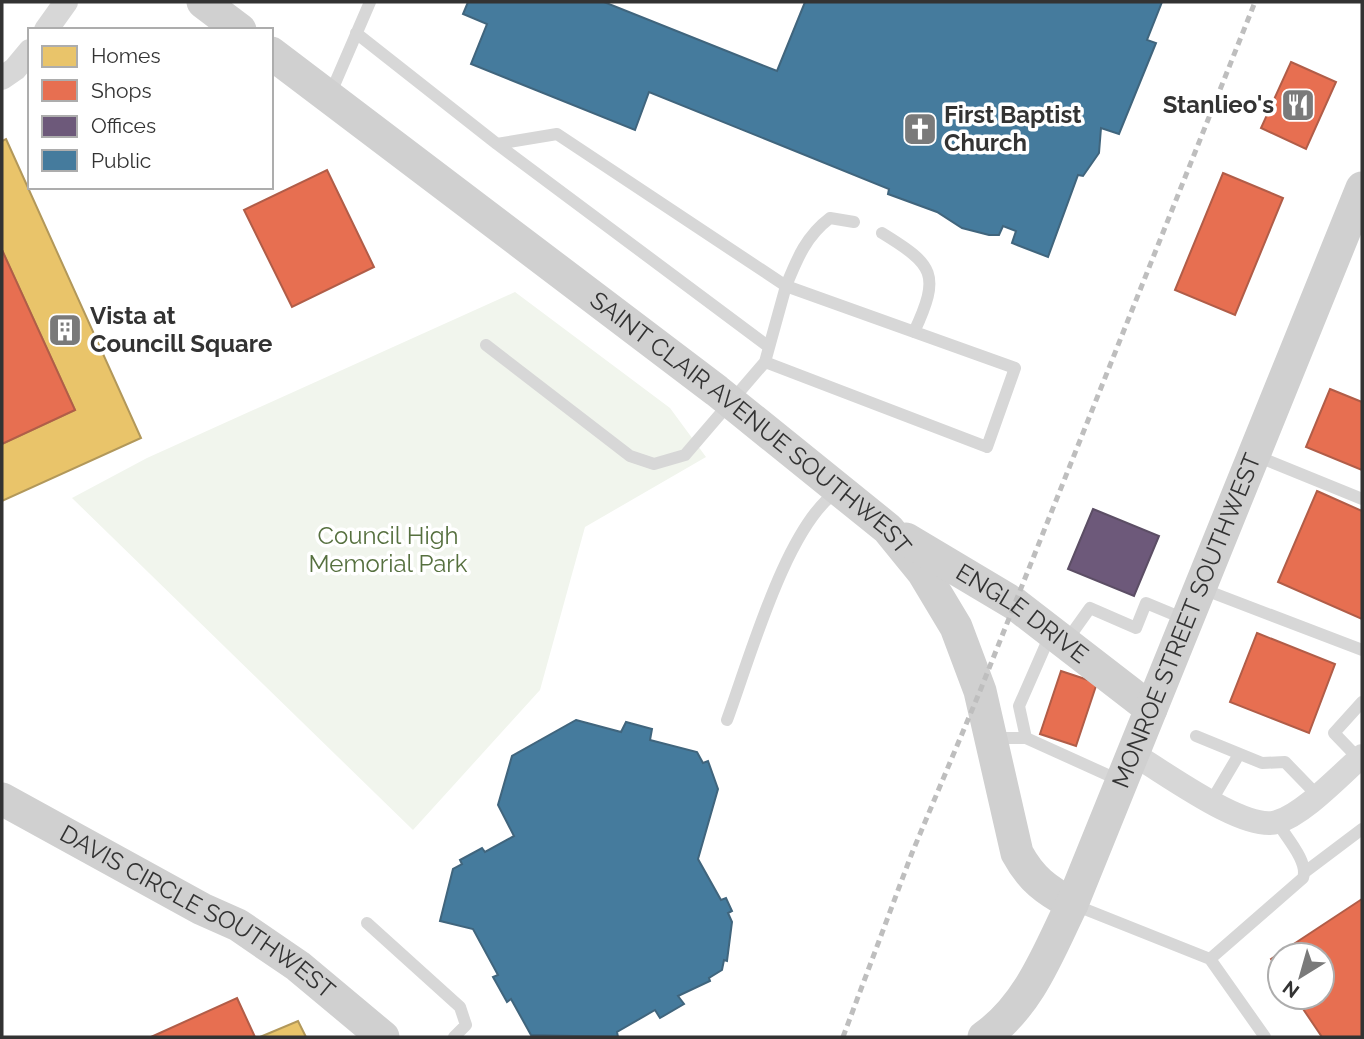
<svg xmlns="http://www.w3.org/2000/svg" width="1364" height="1039" viewBox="0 0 1364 1039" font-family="Raleway,sans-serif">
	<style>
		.green { fill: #f1f5ed }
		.homes { fill: #e9c46a; stroke: #b2985a; stroke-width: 2 }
		.shops { fill: #e76f51; stroke: #b15d48; stroke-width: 2 }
		.offices { fill: #6d597a; stroke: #5c4e65; stroke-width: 2 }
		.public { fill: #457b9d; stroke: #40657d; stroke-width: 2 }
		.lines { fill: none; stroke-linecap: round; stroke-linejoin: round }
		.lane { stroke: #d7d7d7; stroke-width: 12 }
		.street { stroke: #d7d7d7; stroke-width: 24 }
		.secondary { stroke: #d0d0d0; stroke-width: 33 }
		.rail { stroke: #bebebe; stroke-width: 5; stroke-dasharray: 7 5; stroke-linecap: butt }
		.labels { text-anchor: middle; stroke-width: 7; stroke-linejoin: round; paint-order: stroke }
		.poi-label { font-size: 24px; font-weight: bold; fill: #333; stroke: #fff; text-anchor: start }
		.street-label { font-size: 24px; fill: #333; stroke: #fff }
		.park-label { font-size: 24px; fill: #56703f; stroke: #fff }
	</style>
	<rect width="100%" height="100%" fill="#fff"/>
	<path class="green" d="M515,292L670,408L706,457L585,527L540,690L413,830L72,498L147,458Z"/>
	<path class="homes" d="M6,139L141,438L2,501V444L75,410L2,250V141Z
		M298,1021L306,1037H260Z"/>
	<path class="shops" d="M1291,62L1336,82L1306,149L1261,128Z
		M327,170L374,267L292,307L244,210Z
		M1223,173L1283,198L1235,315L1175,290Z
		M2,250L75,410L2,444Z
		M1330,389L1362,402V470L1306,447Z
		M1317,491L1362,511V619L1278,582Z
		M1257,633L1335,664L1309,733L1230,702Z
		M1061,671L1097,683L1076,746L1040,734Z
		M1362,899V1037H1322L1295,997H1322V955H1280V974L1271,959Z
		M237,998L255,1037H151Z"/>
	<path class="offices" d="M1093,509L1159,536L1134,596L1068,569Z"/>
	<path class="public" d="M468,2H604L777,71L805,2H1162L1147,40L1156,43L1119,134L1101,128L1099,153L1083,176L1078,175L1048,257L1012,243L1016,231L1003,226L999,235H989L962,228L937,212L888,194L889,189L649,92L635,130L471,64L487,24L463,14Z
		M576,720L621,732L626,722L652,729L650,740L697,752L703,763L708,761L718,789L698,859L721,900L726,898L732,911L728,913L732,922L727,961L724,960L722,970L709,978L710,981L678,996L684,1004L660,1018L655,1010L617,1032L618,1037L531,1035L511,999L507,1002L493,977L498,975L473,929L440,921L453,869L462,864L460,860L482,848L485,852L514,836L498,805L512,756Z"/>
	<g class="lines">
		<path class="lane" d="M356,33L497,144
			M329,97L370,2
			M882,233C934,265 941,274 914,332
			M786,286L1015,368L987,447L765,362Z
			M486,345L630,456L654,464L685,455L765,362
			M769,347L497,144L557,134L786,286C797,259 806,236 830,218L854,222
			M1254,455L1362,499
			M1200,588L1362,650
			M1065,643L1090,608L1136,628L1146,603L1187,620
			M727,720C749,661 787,523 838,491
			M1196,736L1262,763L1285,762L1317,795
			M991,738H1026L1121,781
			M1026,738L1019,706L1051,633
			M1359,759L1334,733L1362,702
			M1212,800L1238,756
			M1305,872L1362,829
			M1072,904L1210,959L1303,878C1309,862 1286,837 1277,822
			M367,923L460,1007L466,1025L454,1037
			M1210,959L1265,1037"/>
		<path class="street" d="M46,30L66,2
			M2,78L15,69L30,51
			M1133,754C1163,771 1244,832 1277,822C1304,814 1340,775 1362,756"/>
		<g class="secondary">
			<path d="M203,2L240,30"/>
			<path id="s1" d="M271,53L717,391L888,529L923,572L956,627L980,691L1017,853C1031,879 1046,890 1072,904"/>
			<path id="s2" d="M906,539L1015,604L1151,709"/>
			<path id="s3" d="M2,799L202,909L238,925L298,966L383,1037"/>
			<path id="s4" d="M984,1037C1029,1006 1049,951 1072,904L1362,188"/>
		</g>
		<path class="rail" d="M843,1037L912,853L980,691L1255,2"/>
	</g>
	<defs>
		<g id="restaurant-square" transform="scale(1.75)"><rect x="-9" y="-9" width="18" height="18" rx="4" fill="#7a7a7a" stroke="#fff"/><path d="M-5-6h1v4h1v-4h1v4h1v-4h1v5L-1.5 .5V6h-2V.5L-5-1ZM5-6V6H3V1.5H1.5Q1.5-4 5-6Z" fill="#fff"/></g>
		<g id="church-square" transform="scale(1.75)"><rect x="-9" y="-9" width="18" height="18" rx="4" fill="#7a7a7a" stroke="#fff"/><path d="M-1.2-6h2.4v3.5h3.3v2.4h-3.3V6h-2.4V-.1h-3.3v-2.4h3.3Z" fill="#fff"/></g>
		<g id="building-square" transform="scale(1.75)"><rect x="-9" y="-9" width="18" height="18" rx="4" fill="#7a7a7a" stroke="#fff"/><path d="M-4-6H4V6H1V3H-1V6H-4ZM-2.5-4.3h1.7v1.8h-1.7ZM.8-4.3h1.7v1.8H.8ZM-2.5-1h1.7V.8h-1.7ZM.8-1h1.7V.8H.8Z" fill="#fff"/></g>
	</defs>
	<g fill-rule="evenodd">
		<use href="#restaurant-square" x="1298" y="105"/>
		<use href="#church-square" x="920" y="129"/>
		<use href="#building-square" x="65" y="330"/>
	</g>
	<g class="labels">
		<g class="poi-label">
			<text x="1274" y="113" text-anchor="end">Stanlieo's</text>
			<text x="944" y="123">First Baptist<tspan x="944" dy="28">Church</tspan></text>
			<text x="90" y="324">Vista at<tspan x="90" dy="28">Councill Square</tspan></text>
		</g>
		<g class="street-label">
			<text dy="8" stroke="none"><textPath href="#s1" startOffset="606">SAINT CLAIR AVENUE SOUTHWEST</textPath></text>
			<text dy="8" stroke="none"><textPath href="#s2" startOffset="138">ENGLE DRIVE</textPath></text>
			<text dy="8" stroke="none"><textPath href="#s4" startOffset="467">MONROE STREET SOUTHWEST</textPath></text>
			<text dy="8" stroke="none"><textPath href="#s3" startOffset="226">DAVIS CIRCLE SOUTHWEST</textPath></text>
		</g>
		<g class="park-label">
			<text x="388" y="544">Council High<tspan x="388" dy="28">Memorial Park</tspan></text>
		</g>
	</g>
	<rect width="1364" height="1039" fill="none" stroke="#333333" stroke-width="7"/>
	<rect x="28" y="28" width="245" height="161" fill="#ffffff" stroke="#adadad" stroke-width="2"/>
	<rect x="42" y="46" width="35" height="21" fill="#e9c46a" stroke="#adadad" stroke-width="2"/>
	<text x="91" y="63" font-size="21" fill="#333333">Homes</text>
	<rect x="42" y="80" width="35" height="21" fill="#e76f51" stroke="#adadad" stroke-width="2"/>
	<text x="91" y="98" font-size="21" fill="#333333">Shops</text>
	<rect x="42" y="116" width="35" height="21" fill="#6d597a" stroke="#adadad" stroke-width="2"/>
	<text x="91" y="133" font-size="21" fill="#333333">Offices</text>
	<rect x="42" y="150" width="35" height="21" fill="#457b9d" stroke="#adadad" stroke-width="2"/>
	<text x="91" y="168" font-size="21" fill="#333333">Public</text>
	<g transform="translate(1301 976) rotate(217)"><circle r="33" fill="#ffffff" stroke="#adadad" stroke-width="2"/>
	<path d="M0-5L12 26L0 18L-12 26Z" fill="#7a7a7a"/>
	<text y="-10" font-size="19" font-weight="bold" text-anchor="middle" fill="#333333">N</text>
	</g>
</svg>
